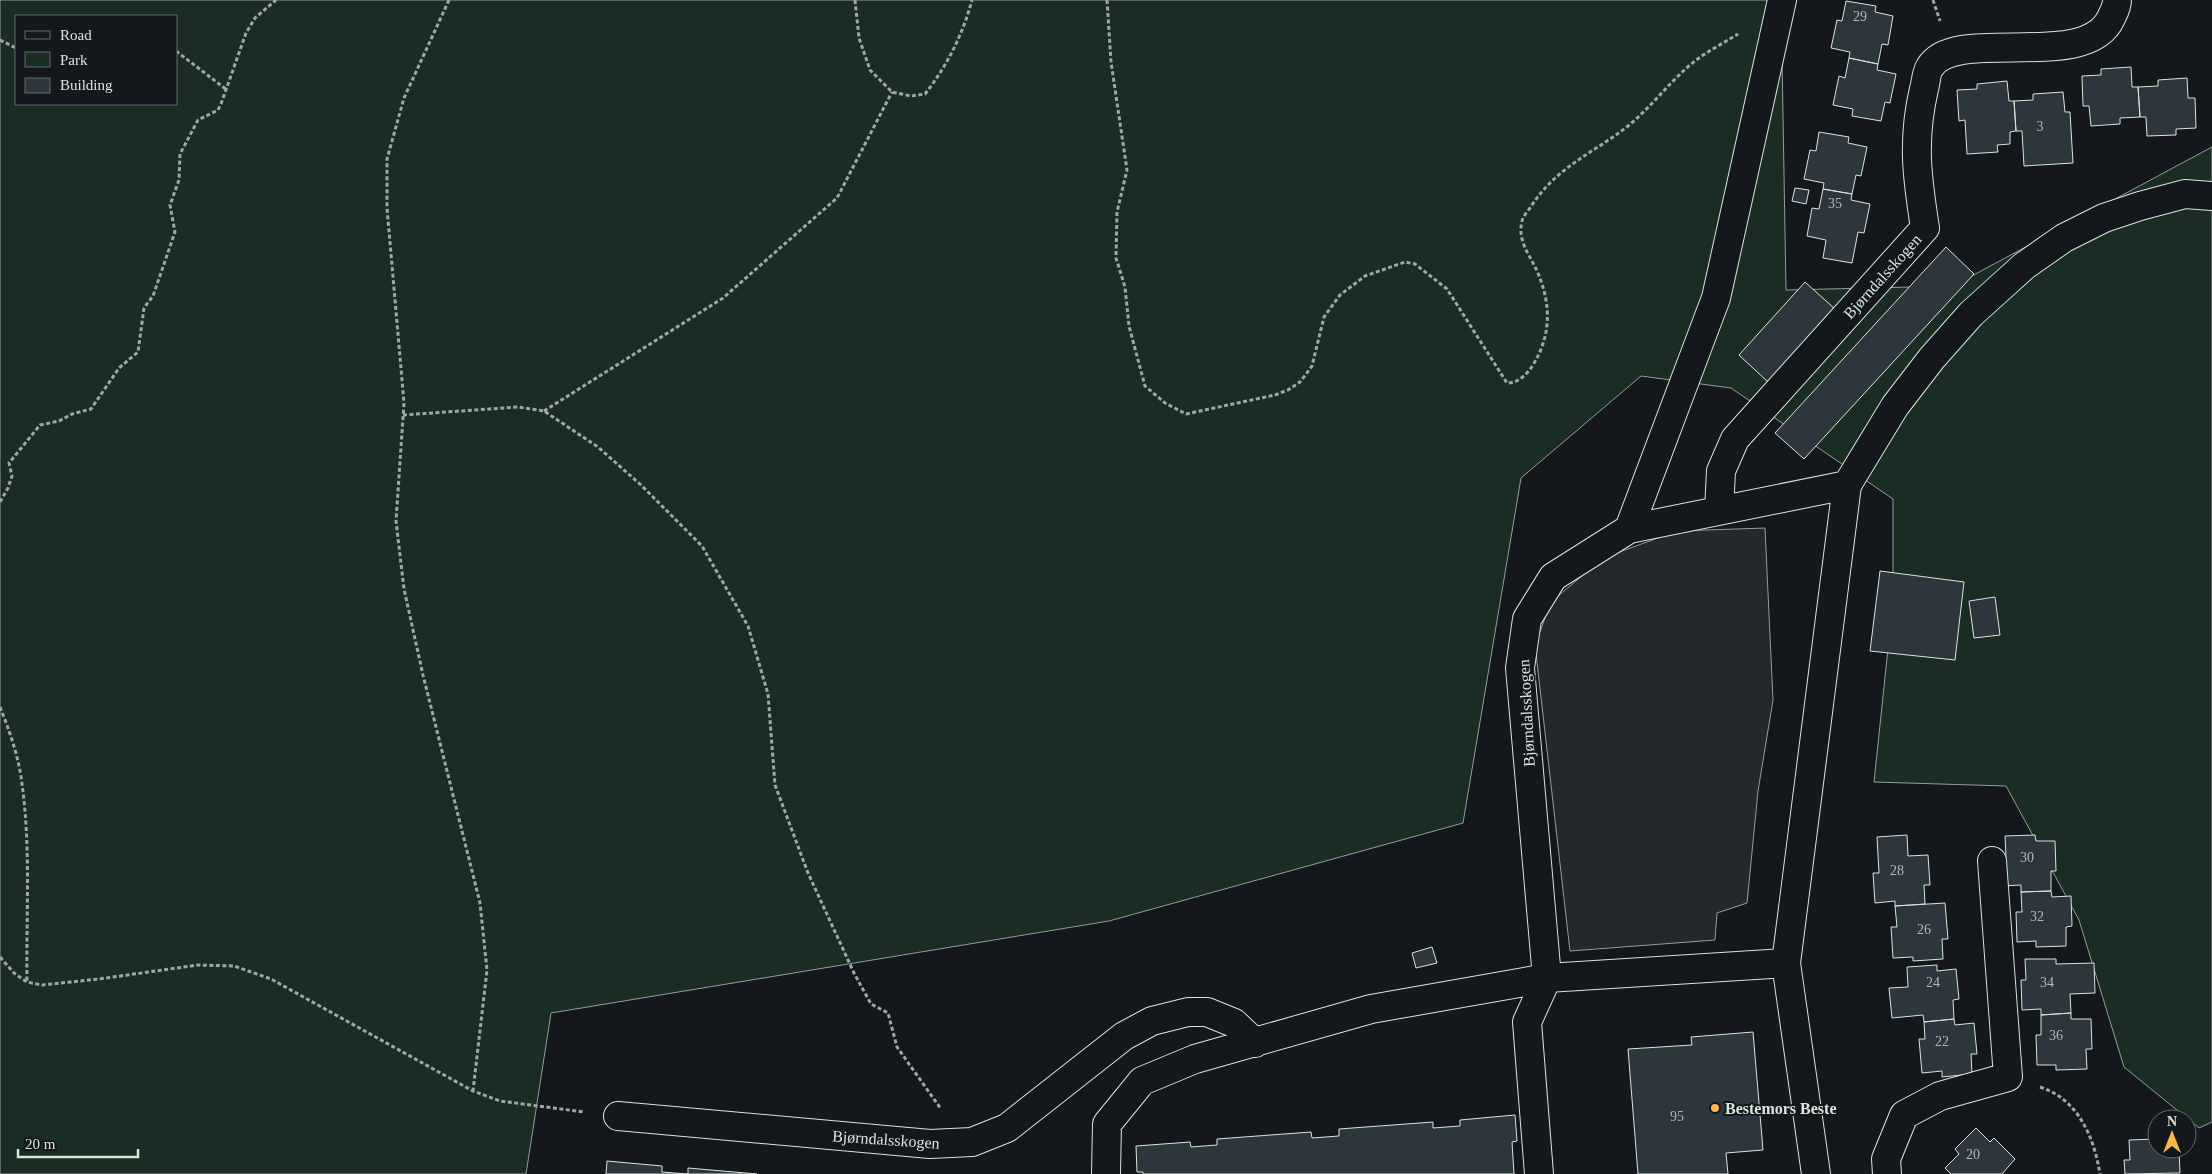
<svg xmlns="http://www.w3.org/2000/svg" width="2212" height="1174" viewBox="0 0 2212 1174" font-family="'Times New Roman',serif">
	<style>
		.green { fill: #1a2d24; stroke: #939e99; fill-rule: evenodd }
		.parking { fill: #24282b; stroke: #939e99 }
		.building { fill: #2c363c; stroke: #d8e6dc }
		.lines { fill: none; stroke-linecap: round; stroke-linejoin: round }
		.minor-casing { stroke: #d8e6dc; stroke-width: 30 }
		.path { stroke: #9da8a2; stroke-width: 3; stroke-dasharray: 4 2.5; stroke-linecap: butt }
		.minor { stroke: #14181c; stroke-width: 28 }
		.poi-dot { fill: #ffb74d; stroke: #14181c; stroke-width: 2 }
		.labels { text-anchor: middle; stroke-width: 4; stroke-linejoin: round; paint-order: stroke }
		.number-label { font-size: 14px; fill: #adbab4 }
		.street-label { font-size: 16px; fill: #d8e6dc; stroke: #14181c }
		.poi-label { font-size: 16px; font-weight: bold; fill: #d8e6dc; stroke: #14181c; text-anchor: start }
	</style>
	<rect width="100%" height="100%" fill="#14181c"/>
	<path class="green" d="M0,0H1781L1786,290L1953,286L2212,147V1122L2199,1128L2124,1067L2079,920L2006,786L1874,782L1893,601V499L1731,388L1641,376L1521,478L1463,823L1109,921L551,1013L526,1174H0ZM16,16H176V104H16Z"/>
	<path class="parking" d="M1765,528L1773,700L1758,791L1747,903L1717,913L1715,940L1570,951L1535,645L1551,602L1603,558L1677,531Z"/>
	<path class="building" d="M1846,1L1876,6L1875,12L1893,16L1888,45L1882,44L1878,64L1849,58L1850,52L1831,48L1837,20L1842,21Z
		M1849,58L1878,64L1877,70L1896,74L1890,103L1885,102L1881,121L1852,116L1853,109L1833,105L1839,76L1845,78Z
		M2131,67L2132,87H2138L2140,117L2120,118V124L2091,126L2089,106H2083L2082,76L2101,75V69Z
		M2187,78L2188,98H2195L2196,128L2176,129V135L2147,136L2146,117H2140L2138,87L2158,86V80Z
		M2007,81L2009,101H2014L2016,131L2010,132V144L1997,145L1998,152L1967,154L1965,120L1959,121L1957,90L1977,89V84Z
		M2063,92L2065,112H2070L2073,163L2024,166L2022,131H2016L2014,101L2033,100V94Z
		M1819,132L1849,137L1848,143L1867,147L1861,176L1856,175L1852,194L1823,189L1824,183L1804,179L1810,150L1816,151Z
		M1795,188L1809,190L1806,204L1792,201Z
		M1823,189L1852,194L1851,200L1870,204L1864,233L1858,232L1852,263L1823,258L1826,240L1807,236L1812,208L1819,209Z
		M1946,247L1974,274L1804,459L1775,433Z
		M1805,282L1835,309L1769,383L1739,355Z
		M1880,571L1964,582L1955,660L1870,651Z
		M1995,597L2000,635L1974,638L1969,601Z
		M1907,835L1908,856L1928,855L1930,885H1924L1925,904L1895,906V901L1875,903L1873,873H1879L1877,837Z
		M2035,835L2036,841H2055L2056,871H2051V891L2021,892V885L2001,886L2000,857H2006L2005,836Z
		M2051,891L2052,897L2071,896L2072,926L2066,927V946L2036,947V941L2017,942L2016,912H2022L2021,892Z
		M1945,903L1948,939H1942L1943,959L1913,961V957L1893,958L1891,927H1897L1895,906Z
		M1432,947L1437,963L1416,968L1412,953Z
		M2025,959H2056V964L2094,963L2095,993L2070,994L2071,1013L2041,1015V1009L2022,1010L2021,980H2026Z
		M1937,965V971L1956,969L1959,999L1953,1000L1954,1019L1924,1022L1923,1015L1892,1018L1889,988L1908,987L1907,967Z
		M2071,1013V1019H2091L2092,1049H2086L2087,1069L2056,1070V1065H2037L2036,1035H2041V1015Z
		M1954,1019L1955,1025L1974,1023L1977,1054H1971L1972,1074L1942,1077V1071L1922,1073L1919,1039H1925L1924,1022Z
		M1753,1032L1763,1150L1726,1153L1728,1174H1638L1628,1049L1692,1045L1691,1037Z
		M1515,1115L1517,1141L1512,1142L1514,1174H1143V1172H1137L1136,1146L1190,1142L1191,1147L1217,1145V1139L1311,1132L1312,1138L1339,1136V1129L1433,1122V1128L1460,1126V1120Z
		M1976,1128L1990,1142L1994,1138L2015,1159L2002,1174H1951L1945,1168L1959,1154L1955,1149Z
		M2157,1139V1149H2179L2180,1173L2125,1174L2124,1160H2130L2129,1140Z
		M607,1161L662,1166V1172L688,1174V1168L757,1174H606Z"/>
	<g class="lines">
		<g class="minor-casing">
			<path id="minor" d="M1719,510L1721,471L1735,439L1925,228C1917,177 1912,140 1924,89C1926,83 1926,72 1930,67C1956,25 2086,73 2111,18C2114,12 2117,7 2117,0
				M1629,529L1716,298L1782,0
				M618,1116L930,1144L972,1142L1007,1128L1124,1036L1152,1021L1188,1012H1207L1234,1023L1255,1043
				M1106,1174L1107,1124L1142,1081L1195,1059L1371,1009L1547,978L1786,963
				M1539,1174L1527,1022L1547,978L1520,668L1527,619L1553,577L1629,529L1847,485
				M1816,1174L1786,963L1847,485L1895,406L1932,358L1971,314L2024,266L2064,238L2104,218L2140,206L2185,194L2212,196
				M1887,1174L1886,1159L1904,1115L1940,1096L2008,1077L1992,861"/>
		</g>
		<path class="path" d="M449,0L404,98L387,159V208L404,403L396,521L404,589L423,675L480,903L487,970L473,1091
			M855,0L859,38L870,70L892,92L911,96L925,94C947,66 963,34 972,0
			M1107,0L1111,62L1127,170L1117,212L1116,258L1125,287L1129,326L1145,386L1165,403L1186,414L1275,395L1288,390L1300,382L1312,366L1324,317L1340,295L1365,276L1405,262L1415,264L1447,289L1507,383C1519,383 1527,374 1533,365C1552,334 1551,303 1537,271C1530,255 1517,241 1522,221C1523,216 1529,210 1532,205C1558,166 1592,154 1628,126C1650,108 1668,84 1690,65C1704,53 1722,44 1738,34
			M1933,0L1940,21
			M0,40L16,48
			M176,51L227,90
			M544,411L723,298L837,198L892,92
			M403,415L518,407L544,411L598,447L641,485L702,546L748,626L768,694L775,785L808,873L854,973L871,1004L888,1013L897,1047L941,1109
			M0,502L8,488L12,476L9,463L40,425L59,421L72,414L91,409L119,368L138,352L144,308L153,296L175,232L170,205L179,180L180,154L198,120L218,110L221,104L246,33L255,18L276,0
			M0,707C10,732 19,758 22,784C31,849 26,917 27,982
			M0,957L14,973L27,982L42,985L99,979L198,965L234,966L271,979L473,1091L500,1101L584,1112
			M2040,1087C2078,1099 2094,1137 2100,1174"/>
		<use href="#minor" class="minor"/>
	</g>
	<circle class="poi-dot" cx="1715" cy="1108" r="5"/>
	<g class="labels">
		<g class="number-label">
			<text x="1860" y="21">29</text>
			<text x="2040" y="131">3</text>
			<text x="1835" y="208">35</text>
			<text x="2027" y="862">30</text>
			<text x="1897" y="875">28</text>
			<text x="2037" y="921">32</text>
			<text x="1924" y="934">26</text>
			<text x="1933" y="987">24</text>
			<text x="2047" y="987">34</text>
			<text x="2056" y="1040">36</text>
			<text x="1942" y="1046">22</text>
			<text x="1677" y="1121">95</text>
			<text x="1973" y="1159">20</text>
		</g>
		<g class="street-label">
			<text transform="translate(1882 276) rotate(-48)" y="6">Bjørndalsskogen</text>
			<text transform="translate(1526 713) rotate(-93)" y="6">Bjørndalsskogen</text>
			<text transform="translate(886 1139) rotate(4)" y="6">Bjørndalsskogen</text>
		</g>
		<g class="poi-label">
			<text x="1725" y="1114">Bestemors Beste</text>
		</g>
	</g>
	<rect x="15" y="15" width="162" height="90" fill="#14181c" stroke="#626a69"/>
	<rect x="25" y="31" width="25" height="8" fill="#14181c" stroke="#626a69"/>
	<text x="60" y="40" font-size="15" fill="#d8e6dc">Road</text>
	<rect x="25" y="52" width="25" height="15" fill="#1a2d24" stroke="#626a69"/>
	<text x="60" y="65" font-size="15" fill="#d8e6dc">Park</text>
	<rect x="25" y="78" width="25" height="15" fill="#2c363c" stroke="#626a69"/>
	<text x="60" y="90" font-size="15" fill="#d8e6dc">Building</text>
	<g transform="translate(2172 1134)"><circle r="24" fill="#14181c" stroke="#626a69"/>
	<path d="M0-4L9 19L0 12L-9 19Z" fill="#ffb74d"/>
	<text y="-8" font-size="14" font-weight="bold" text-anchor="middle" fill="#d8e6dc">N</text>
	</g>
	<path d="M18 1149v8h120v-8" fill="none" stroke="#d8e6dc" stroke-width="2.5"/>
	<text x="25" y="1149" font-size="15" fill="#d8e6dc" stroke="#14181c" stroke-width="4" paint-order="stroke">20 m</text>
</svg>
